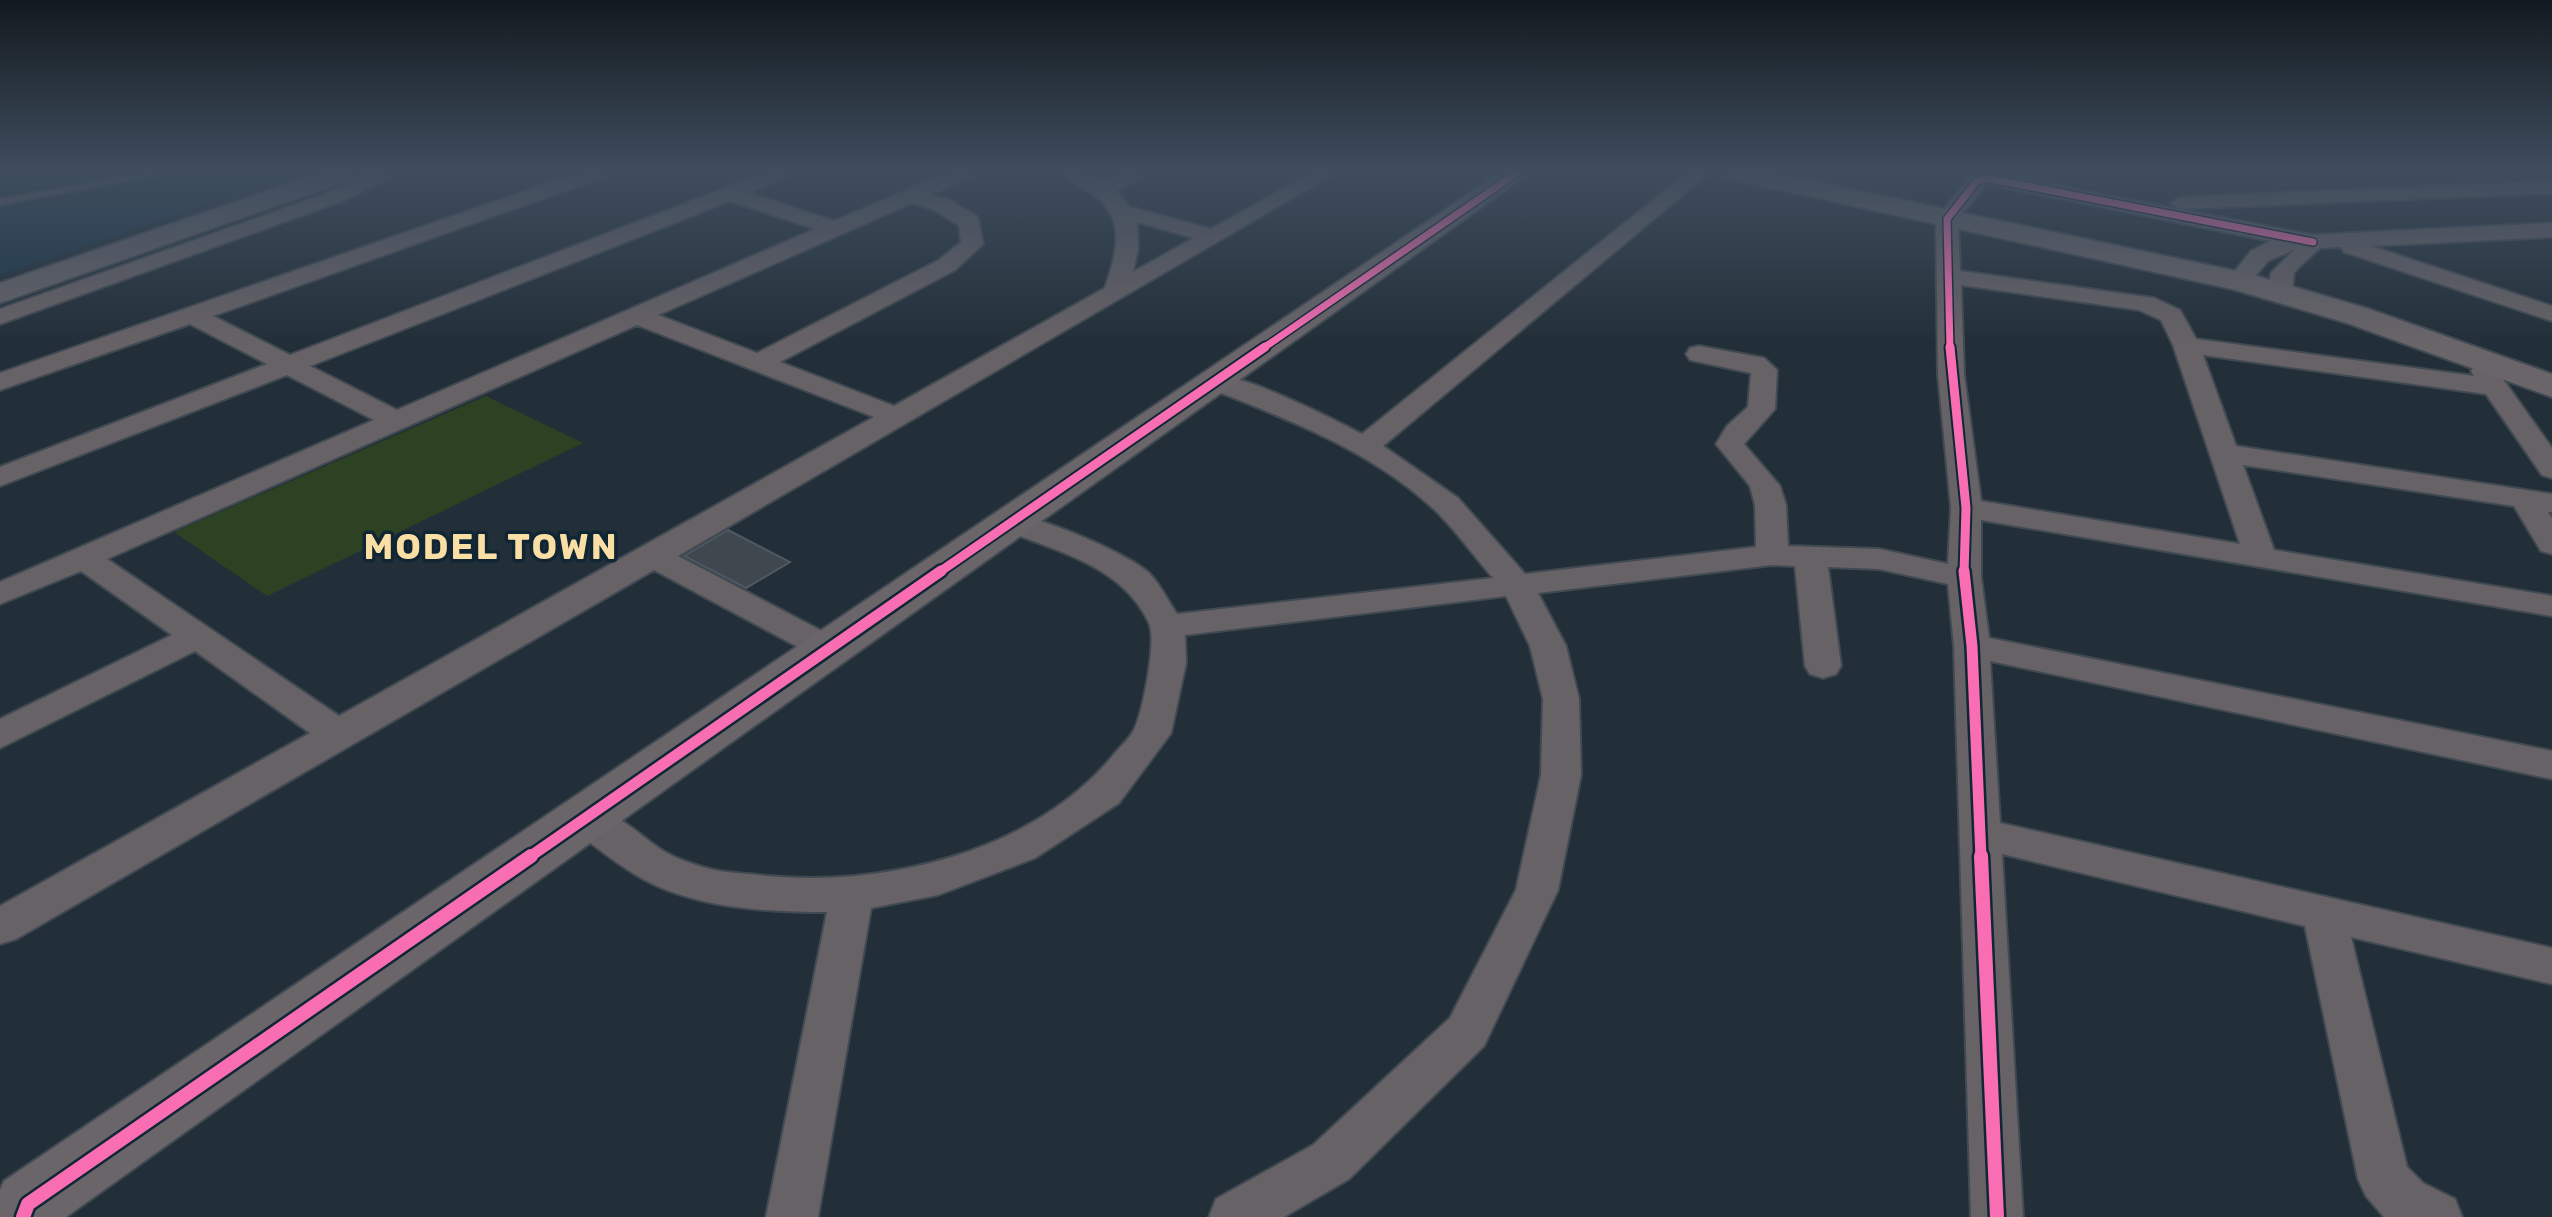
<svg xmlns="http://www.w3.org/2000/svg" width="2552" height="1217" viewBox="0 0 2552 1217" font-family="Rubik,sans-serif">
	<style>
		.built { fill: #1c3648 }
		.green { fill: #2c4223 }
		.building { fill: #3f484f; stroke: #505961; stroke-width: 2 }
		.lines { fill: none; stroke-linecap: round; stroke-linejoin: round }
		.lane-casing { stroke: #414a53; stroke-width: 4 }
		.street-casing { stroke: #414a53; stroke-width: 4 }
		.secondary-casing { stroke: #414a53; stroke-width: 4 }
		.primary-casing { stroke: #414a53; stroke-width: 4 }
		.lane { fill: #676266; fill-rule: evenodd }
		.street { fill: #676266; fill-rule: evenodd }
		.secondary { fill: #696569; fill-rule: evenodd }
		.primary { fill: #656368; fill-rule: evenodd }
		.cycleway-far3-casing { stroke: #112635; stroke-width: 10 }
		.cycleway-far2-casing { stroke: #112635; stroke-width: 13 }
		.cycleway-far1-casing { stroke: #112635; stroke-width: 16 }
		.cycleway-casing { stroke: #112635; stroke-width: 19 }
		.cycleway-far3 { stroke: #f96db3; stroke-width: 7 }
		.cycleway-far2 { stroke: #f96db3; stroke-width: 9 }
		.cycleway-far1 { stroke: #f96db3; stroke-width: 11 }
		.cycleway { stroke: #f96db3; stroke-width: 14 }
		.labels { text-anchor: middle; stroke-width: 7; stroke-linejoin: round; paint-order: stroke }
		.district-label { font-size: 36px; font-weight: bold; letter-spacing: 2px; fill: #fadfa5; stroke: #112635 }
	</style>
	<rect width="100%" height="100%" fill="#232f38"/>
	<path class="built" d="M0,172H303L0,275Z"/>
	<path class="green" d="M486,396L583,443L267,596L174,532Z"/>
	<path class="building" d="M728,530L790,562L746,588L684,556Z"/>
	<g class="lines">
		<g class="lane-casing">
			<path id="lane" d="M150,172H171L0,205V199Z"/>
		</g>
		<g class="street-casing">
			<path id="street" d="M354,172H389L392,176L345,200L0,324V309L331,192L362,178Z
				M580,172H609L606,176L213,316L290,355L767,172H794L749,193L834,221L949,172H975L972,176L930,195L948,199L978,217L983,244L955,270L780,362L894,406L1105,288C1118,247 1128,215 1085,189C1077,183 1065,180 1060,172H1085L1102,181L1123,172H1149L1116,191L1130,207L1211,229L1313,172H1337L678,556L841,641L847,649L841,657L829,660L817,657L654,570L16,939L0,944V906L310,733L195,651L0,748V719L172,635L81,571L0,604V582L374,420L287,375L0,486V467L267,364L190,324L0,390V373ZM730,201L815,229L397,410L310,366ZM912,203L932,209L959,225L961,242L939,260L757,353L658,315ZM1137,222L1194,238L1133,272L1138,249ZM637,325L874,417L339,716L107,559Z
				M1688,172H1710L1383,446L1458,498L1525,574L1756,547L1755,505L1750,486L1716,444L1727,426L1748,407L1751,373L1690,360L1686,354L1690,348L1699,346L1764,358L1777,370L1775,409L1744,444L1780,486L1786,505L1788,546L1879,549L1948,564L1951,508L1938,374L1936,219L1970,177L1986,172L2312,235L2552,223V237L2371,246L2552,306V321L2344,252L2341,247L2320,248L2299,267L2294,273L2292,292L2280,299L2268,292L2271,273L2294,250L2268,261L2247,286H2231L2227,281L2251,251L2271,241L1987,184L1958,219L1960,271L2154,298L2180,310L2196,339L2474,376L2471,371L2475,365H2493L2552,448V478L2542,475L2486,394L2203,355L2236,446L2552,494V512H2548L2552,518V554L2541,551L2514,506L2243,465L2274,550L2552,596V616L1981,520V577L1989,638L2552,751V779L1990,661L2000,823L2552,948V984L2351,937L2407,1167L2423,1183L2455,1199L2462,1217H2384L2366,1196L2358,1179L2305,926L2002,854L2023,1217H1971L1954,646L1948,584L1879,569L1828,567L1841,666L1836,674L1823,678L1810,674L1805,666L1795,566L1772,565L1538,593L1566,646L1579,699L1581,775L1558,890L1484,1046L1349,1179L1284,1217H1209L1216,1199L1313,1145L1450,1018L1516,890L1541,775L1543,699L1530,646L1506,596L1185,635L1186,663L1171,733L1119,803L1035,858L938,895L871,908L818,1217H766L827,912C764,912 691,908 636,875C613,861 592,844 571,828L565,818L571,808C605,797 637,835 665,852C677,859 695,865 710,869C725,873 742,873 758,875C880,889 1035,853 1115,753C1121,746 1130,738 1134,730C1143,711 1157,641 1149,623C1122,565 1056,551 1001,529L996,522L1001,515C1027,509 1129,554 1149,573C1160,584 1168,601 1177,614L1493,578C1474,556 1457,532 1437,512C1373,451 1286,418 1205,387L1202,381L1205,375C1234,368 1333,419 1362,434ZM1961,285L2139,310L2161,320L2173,345L2240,544L1981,501L1964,374Z
				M2552,181V193L2181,209L2170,203L2181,197Z"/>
		</g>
		<g class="secondary-casing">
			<path id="secondary" d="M1501,172H1531L66,1217H0V1190L4,1181Z
				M1723,172H1771L2250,274L2369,309L2552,374V397L2347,323L2232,289L1736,180L1727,178Z"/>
		</g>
		<g class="primary-casing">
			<path id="primary" d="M322,172H359L355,178L0,303V283Z"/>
		</g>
		<use href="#lane" class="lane"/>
		<use href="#street" class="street"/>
		<use href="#secondary" class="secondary"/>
		<use href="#primary" class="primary"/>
		<g class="cycleway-far3-casing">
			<path id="cycleway-far3" d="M1262,349L1518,172
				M1950,349L1947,219L1977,181L1986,178L2313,242"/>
		</g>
		<g class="cycleway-far2-casing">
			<path id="cycleway-far2" d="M1950,347L1966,508L1964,573
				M938,573L1265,347"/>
		</g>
		<g class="cycleway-far1-casing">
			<path id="cycleway-far1" d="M1964,571L1972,646L1981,858
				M528,858L941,571"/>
		</g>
		<g class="cycleway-casing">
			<path id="cycleway" d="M1981,856L1997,1217
				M23,1217L28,1204L531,856"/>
		</g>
		<use href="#cycleway-far3" class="cycleway-far3"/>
		<use href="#cycleway-far2" class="cycleway-far2"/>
		<use href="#cycleway-far1" class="cycleway-far1"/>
		<use href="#cycleway" class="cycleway"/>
	</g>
	<linearGradient id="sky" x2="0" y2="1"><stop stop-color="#131a1f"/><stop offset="0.5" stop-color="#3f4d5e"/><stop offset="1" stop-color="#3f4d5e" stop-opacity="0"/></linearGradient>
	<rect width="2552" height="342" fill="url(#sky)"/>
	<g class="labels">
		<g class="district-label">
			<text x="491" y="559">MODEL TOWN</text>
		</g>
	</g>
</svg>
